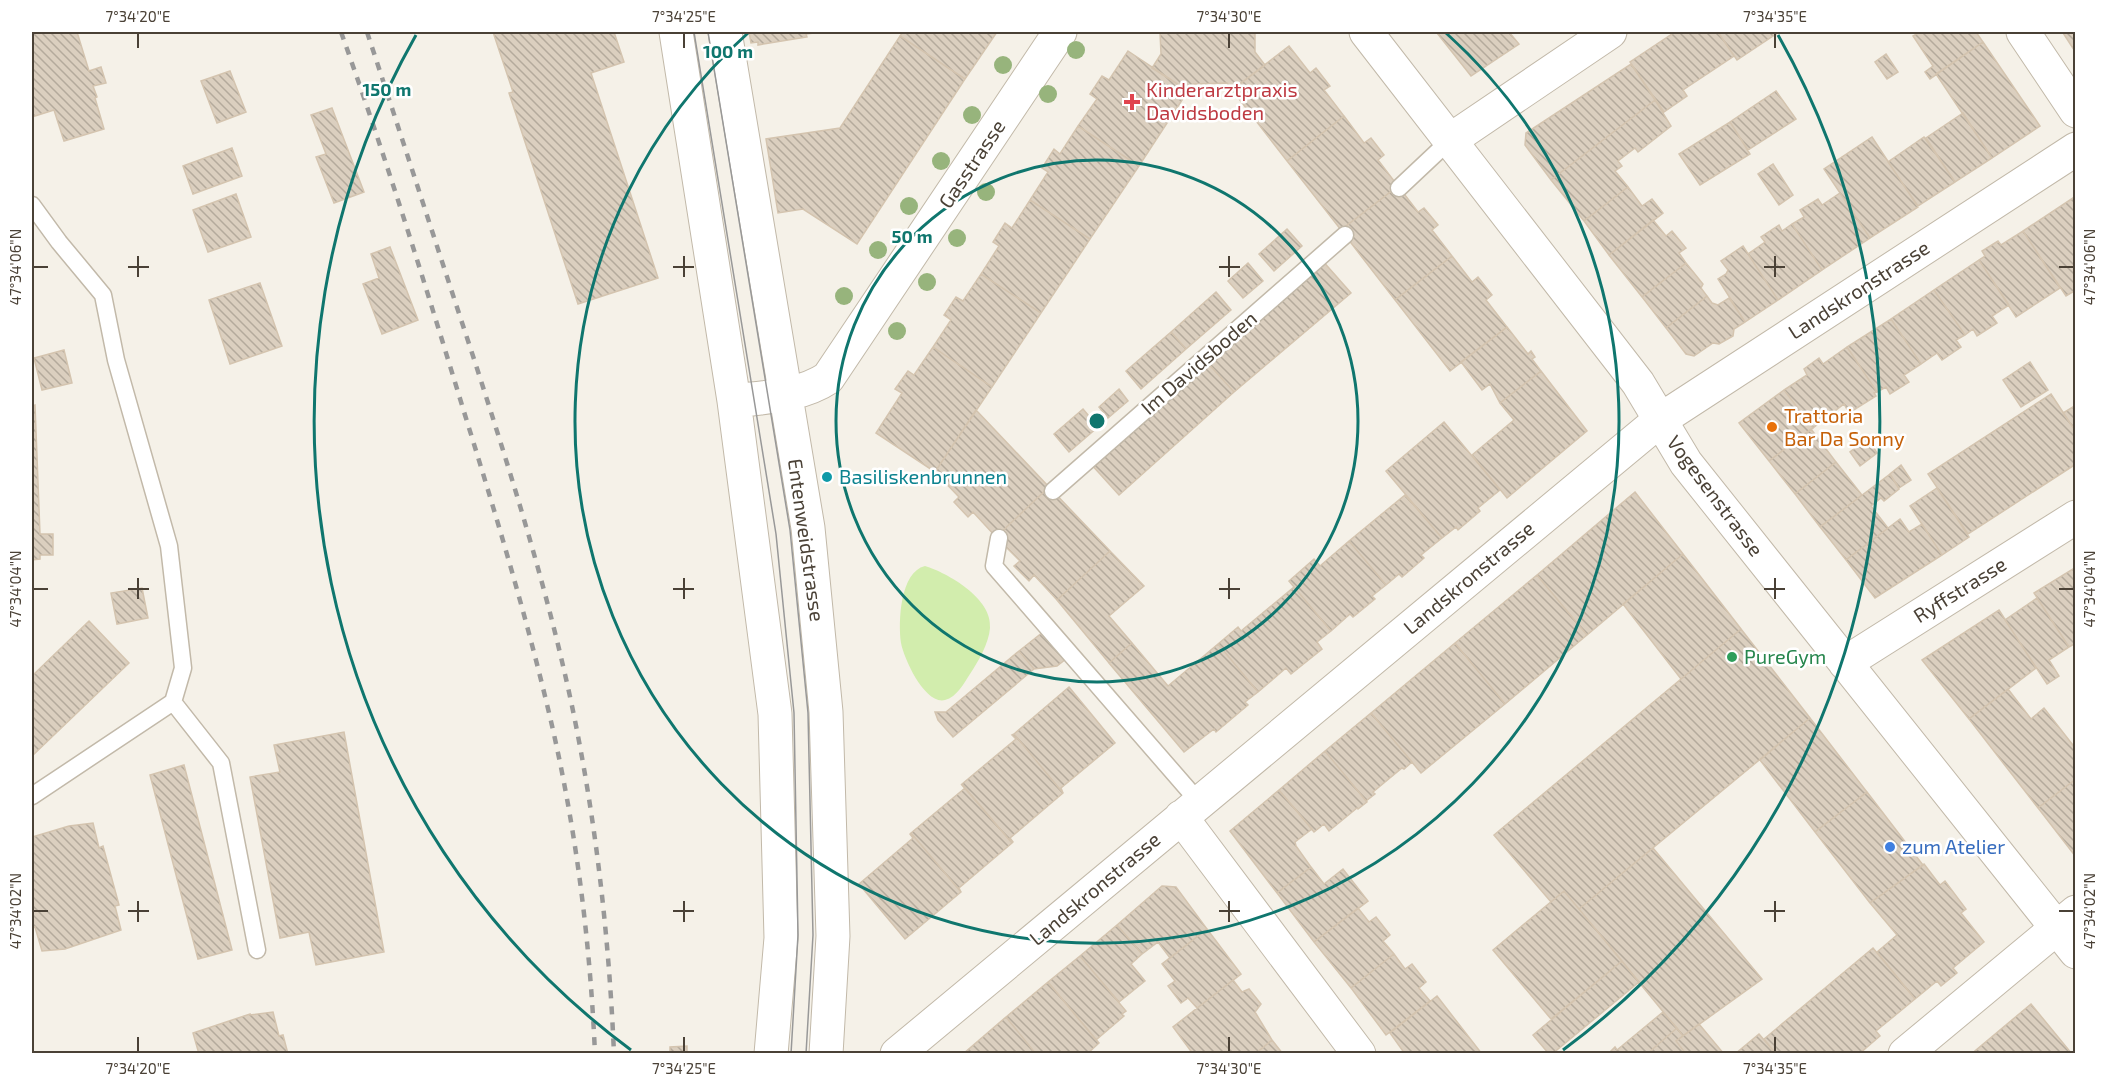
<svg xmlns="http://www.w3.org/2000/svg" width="2107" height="1085" viewBox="0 0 2107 1085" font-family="'Exo 2',sans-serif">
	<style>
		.garden { fill: #d2edad }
		.building { fill: url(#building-back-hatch); stroke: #d4c4af; stroke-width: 1.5 }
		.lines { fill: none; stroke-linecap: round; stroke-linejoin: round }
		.service-casing { stroke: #c2b9a9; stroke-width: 19 }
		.minor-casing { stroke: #c2b9a9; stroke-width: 35 }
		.tertiary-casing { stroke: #c2b9a9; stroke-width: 35 }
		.service { stroke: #fff; stroke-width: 16 }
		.minor { stroke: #fff; stroke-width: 33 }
		.tertiary { stroke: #fff; stroke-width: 33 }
		.tram { stroke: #989898; stroke-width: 1.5 }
		.rail { stroke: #989898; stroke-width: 4.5; stroke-dasharray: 8 8; stroke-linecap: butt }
		.tree { fill: #97b47c }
		.ticks { fill: none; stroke: #4a4136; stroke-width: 2 }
		.ring { fill: none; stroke: #0f766e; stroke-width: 3 }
		.health-dot { fill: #e0444e; stroke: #fff; stroke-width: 2 }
		.food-dot { fill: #e8710a; stroke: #fff; stroke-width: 2 }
		.culture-dot { fill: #0f9aa8; stroke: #fff; stroke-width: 2 }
		.leisure-dot { fill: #2e9e5b; stroke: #fff; stroke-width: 2 }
		.shop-dot { fill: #3f7fe0; stroke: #fff; stroke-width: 2 }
		.labels { text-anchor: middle; stroke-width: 5; stroke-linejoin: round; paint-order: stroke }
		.health-label { font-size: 20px; fill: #be3a42; stroke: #fff; text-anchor: start }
		.street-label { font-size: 20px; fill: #4a4136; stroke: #fff }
		.food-label { font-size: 20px; fill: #c56008; stroke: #fff; text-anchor: start }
		.culture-label { font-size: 20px; fill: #0d838f; stroke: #fff; text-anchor: start }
		.leisure-label { font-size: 20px; fill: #27864d; stroke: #fff; text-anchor: start }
		.shop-label { font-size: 20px; fill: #366cbe; stroke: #fff; text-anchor: start }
		.centre { fill: #0f766e; stroke: #fff; stroke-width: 3 }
		.ring-label { font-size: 18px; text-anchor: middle; font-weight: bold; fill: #0f766e; stroke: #fff; stroke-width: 5; stroke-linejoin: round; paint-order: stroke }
		.neatline { fill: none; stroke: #4a4136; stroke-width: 2 }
		.ticks-label { font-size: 15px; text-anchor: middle; fill: #4a4136 }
	</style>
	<defs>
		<pattern id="building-back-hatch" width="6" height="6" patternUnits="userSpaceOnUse" patternTransform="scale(1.5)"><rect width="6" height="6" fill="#dbcfbf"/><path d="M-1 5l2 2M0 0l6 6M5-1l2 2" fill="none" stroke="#b4aa9c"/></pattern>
	</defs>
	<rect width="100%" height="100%" fill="#f5f1e8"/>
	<path class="garden" d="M925,566C948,573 993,599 990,628C989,643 978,662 970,674C964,683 957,697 945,700C925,705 904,659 901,643C898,622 900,572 925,566Z"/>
	<path class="building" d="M32,32H77L89,71L101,67L106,83L93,86L97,97L95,98L104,129L64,141L54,110L32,117Z
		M493,32H614L624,62L591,73L658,278L578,304L509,93L513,92Z
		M749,32H822L806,34L807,37L758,45V42L751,43Z
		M903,32H997L965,79L900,36Z
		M1160,32H1255V52L1265,65L1232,90L1227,83L1193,84L1188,91L1152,68L1161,54Z
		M1439,32H1509L1519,44L1471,76L1437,33Z
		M1675,32H1718L1734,56L1683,90L1687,96L1664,112L1630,62Z
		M1718,32H1779L1737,60Z
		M1920,32H1976L1983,42L1930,79L1925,72L1933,66L1913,36Z
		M2066,32H2076V53L2063,33Z
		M900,36L965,79L857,244L803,209L778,213L766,139L840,128Z
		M1983,42L2040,126L1992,158L1936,74Z
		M1289,46L1310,73L1316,68L1330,86L1324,90L1344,116L1287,161L1232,90Z
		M1128,51L1188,91L1139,166L1078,126L1097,99L1090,94L1102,76L1109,80Z
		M1886,54L1898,72L1887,79L1875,62Z
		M1631,64L1655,100L1551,180L1525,145L1526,133Z
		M230,71L246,112L217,123L201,81Z
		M1776,91L1796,119L1748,150L1730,122Z
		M1655,100L1671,126L1638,152L1635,148L1618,161L1622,166L1615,171L1628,187L1584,221L1551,180Z
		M332,108L364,192L334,203L316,157L326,154L311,115Z
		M1963,113L1992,158L1955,182L1926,138Z
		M1344,116L1364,143L1371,138L1384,155L1378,160L1398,186L1341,230L1287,161Z
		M1730,122L1750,154L1700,185L1679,154Z
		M1078,126L1139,166L1090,239L1030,200L1048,172L1042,168L1054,149L1060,154Z
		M1872,137L1918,207L1870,238L1824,169Z
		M1924,137L1955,182L1918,206L1888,162Z
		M232,148L242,176L193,194L183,166Z
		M1773,164L1793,195L1779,205L1758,174Z
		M1398,186L1418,212L1424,208L1438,225L1432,230L1452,256L1395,300L1341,230Z
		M1628,187L1642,206L1652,199L1663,213L1609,255L1584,221Z
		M1840,193L1870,238L1822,270L1792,224L1804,217L1800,210L1818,199L1822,205Z
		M236,194L251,237L208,252L193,210Z
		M2076,196V290L2066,296L2023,231Z
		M1030,200L1090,239L1041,313L981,274L999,246L993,242L1005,223L1012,228Z
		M1653,220L1666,236L1672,231L1686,248L1679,253L1686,263L1642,297L1609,255Z
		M1792,224L1822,270L1778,300L1748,254L1765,242L1761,237L1779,225L1782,231Z
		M1287,229L1302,246L1274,271L1259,254Z
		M2023,231L2060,288L2016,317L1979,260L1985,256L1982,251L1998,241L2001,245Z
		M1743,246L1778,300L1745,322L1718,279L1726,274L1728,270L1721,261Z
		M390,247L418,320L382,334L363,284L379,278L371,254Z
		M1452,256L1472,282L1478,277L1492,295L1486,300L1507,327L1450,371L1395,300Z
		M1321,259L1351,293L1234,392L1205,360Z
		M1979,260L2009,305L1992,316L1997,323L1977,336L1973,329L1965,335L1934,290Z
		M1248,263L1263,281L1243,298L1228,281Z
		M1686,263L1703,284L1701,288L1707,296L1666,328L1642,297Z
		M981,274L1041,313L992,387L933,347L951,320L944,315L956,297L963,301Z
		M260,283L282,346L230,364L209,300Z
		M1934,290L1965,335L1956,340L1961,347L1942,360L1937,353L1921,364L1891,319Z
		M1216,292L1231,310L1186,349L1171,332Z
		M1707,296L1712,303L1718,305L1729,298L1745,322L1734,329L1733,336L1719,344L1713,343L1694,356L1686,354L1666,328Z
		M1891,319L1921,364L1904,375L1909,382L1890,394L1886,387L1877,392L1847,347Z
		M1507,327L1528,354L1531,351L1535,357L1532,359L1541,371L1500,403L1490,384L1482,390L1461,362Z
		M1171,332L1186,349L1141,389L1126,371Z
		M933,347L992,387L935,472L876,433L902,393L895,389L908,371L914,375Z
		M1847,347L1877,392L1874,393L1876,396L1849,413L1844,404L1813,428L1784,390L1807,375L1804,369L1819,358L1823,364Z
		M64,350L72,383L42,390L34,358Z
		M1205,360L1234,392L1119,495L1090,463Z
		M2030,362L2048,390L2021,407L2003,380Z
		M1541,371L1587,431L1507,498L1472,455L1514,420L1500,403Z
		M1119,389L1128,401L1108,418L1099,407Z
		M1784,390L1813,428L1769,461L1739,423Z
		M2051,394L2076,432V464L1968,534L1928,474Z
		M35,405L40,534H53V555H40V559L32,560V406Z
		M2076,405V432L2063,413Z
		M1083,409L1098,427L1069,452L1054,434Z
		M976,410L1049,487L996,537L973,512L968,517L954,502L959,497L935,472Z
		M1444,422L1500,490L1478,508L1480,511L1458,530L1456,527L1442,538L1386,471Z
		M1811,429L1836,462L1795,494L1769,461Z
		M1868,438L1877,453L1860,466L1850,452Z
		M1836,462L1862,495L1820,527L1795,494Z
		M1901,465L1911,480L1899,488L1890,474Z
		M1890,474L1899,489L1884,501L1881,498L1871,506L1888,528L1846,560L1820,527Z
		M1049,487L1110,551L1057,600L1034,575L1029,581L1014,566L1020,561L996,537Z
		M1937,488L1969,537L1942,555L1910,506Z
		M1635,492L1683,554L1587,635L1537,575Z
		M1405,495L1442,538L1421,555L1424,558L1402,577L1399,574L1386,585L1349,541Z
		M1900,519L1909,532L1922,524L1942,555L1875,598L1846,560Z
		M1349,541L1386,585L1372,596L1375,599L1353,617L1350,614L1331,631L1289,581L1314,559L1320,566Z
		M1110,551L1144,586L1109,616L1132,643L1109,663L1057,600Z
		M1683,554L1741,629L1681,679L1623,604Z
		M2076,567V643L2069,647L2034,593Z
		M1537,575L1587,635L1505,704L1455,643Z
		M1294,587L1331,631L1317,642L1322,649L1291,674L1286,668L1258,692L1218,644L1238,627L1241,631Z
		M142,588L148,618L117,624L111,593Z
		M2037,598L2069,647L2049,660L2059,676L2047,684L2005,620Z
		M1999,610L2036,668L1969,719L1922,660Z
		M89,621L129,663L32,756V676Z
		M1741,629L1810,718L1579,909L1564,891L1551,902L1494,835Z
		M1043,632L1066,659L1057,666L1034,669L1019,651Z
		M1132,643L1168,686L1218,644L1258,692L1245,702L1248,705L1216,732L1214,729L1184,752L1109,663Z
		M1455,643L1505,704L1421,773L1371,713Z
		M1019,651L1034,669L953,737L938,720L935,712H946Z
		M1069,687L1115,743L1061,788L1063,793L1014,734Z
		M2008,689L2031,719L2044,708L2076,749V779L2038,808L1969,719Z
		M1371,713L1412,762L1404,769L1402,768L1373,792L1375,794L1366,801L1325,751Z
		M1810,718L1867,792L1815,832L1760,760Z
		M344,732L384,952L316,965L309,932L280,938L250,777L280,772L274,745Z
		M1014,734L1063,793L1010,838L1013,842L1012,843L962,784L1016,739L1012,735Z
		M1325,751L1367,802L1358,809L1357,808L1329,831L1324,824L1314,832L1279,790Z
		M184,765L232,950L198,959L150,775Z
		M2076,779V857L2038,808Z
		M961,784L1012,843L959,888L961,892L911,833L965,788Z
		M1279,790L1312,829L1295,842L1296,846L1311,867L1277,893L1230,831Z
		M1867,792L1923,865L1870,903L1815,832Z
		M93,823L99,848L103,846L119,905L115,906L121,930L65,949L42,951L35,927L32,928V837L69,826Z
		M911,833L961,892L905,939L859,884L913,838L910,834Z
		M1653,848L1762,979L1683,1036L1579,909Z
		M1924,864L1940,885L1945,881L1966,909L1961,913L1984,942L1953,968L1957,973L1941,986L1937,981L1915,999L1877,952L1897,935L1870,903Z
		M1311,867L1324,884L1343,869L1368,901L1314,942L1277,893Z
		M1162,886L1176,887L1207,929L1170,958L1158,942L1142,954L1117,925Z
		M1564,891L1622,961L1551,1019L1493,950Z
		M1358,908L1369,922L1376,917L1390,935L1383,941L1394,954L1351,988L1314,942Z
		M1117,925L1142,954L1131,964L1145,981L1119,1002L1080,956Z
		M1207,929L1241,974L1197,1008L1188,998L1181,1003L1168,986L1175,981L1162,964Z
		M1873,948L1915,999L1876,1031L1880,1036L1859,1054H1776L1764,1039Z
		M1394,954L1405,969L1412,964L1426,982L1419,988L1430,1001L1386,1035L1351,988Z
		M1080,956L1126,1011L1122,1014L1124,1016L1096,1040L1048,982Z
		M1622,961L1639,982L1552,1054H1549L1533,1035Z
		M1233,980L1242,992L1249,989L1261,1004L1255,1012L1272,1040L1255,1054H1193L1173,1027Z
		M1048,982L1099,1043L1087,1054H1036L1006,1017Z
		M1437,996L1482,1054H1405L1390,1033Z
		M2031,1004L2072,1054H1977L1975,1051Z
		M273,1012L279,1036L283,1035L288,1054H199L193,1033L250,1014V1015Z
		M1663,1012L1677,1028L1647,1054H1608L1615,1047L1617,1050Z
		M1006,1017L1036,1054H963Z
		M1699,1024L1724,1054H1686L1676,1041Z
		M1677,1028L1683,1036L1676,1041L1686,1054H1647Z
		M1759,1034L1776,1054H1735Z
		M1272,1040L1283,1054H1255Z
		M687,1046V1054H670V1047Z"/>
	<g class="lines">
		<g class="service-casing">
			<path id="service" d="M1399,188L1449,141
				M32,205L59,242L103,295L116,360L169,546L183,668L173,702L32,796
				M1053,491L1345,235
				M999,538L994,566L1199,802
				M173,702L221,763L257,950"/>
		</g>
		<g class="minor-casing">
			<path id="minor" d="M676,32L734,401L775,714L781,938L771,1054
				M725,32L808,528L826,712L833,936L826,1054
				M1366,32L1638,383L1686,463L2076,952
				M2023,32L2076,111
				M1449,141L1610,32
				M734,401C766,397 801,396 828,378L1060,32
				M1845,663L2076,517
				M1181,817L1359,1054
				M897,1054L1660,420L2076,149"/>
		</g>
		<g class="tertiary-casing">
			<path id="tertiary" d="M1905,1054L2076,912"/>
		</g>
		<use href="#service" class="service"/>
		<use href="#minor" class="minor"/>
		<use href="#tertiary" class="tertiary"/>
		<path class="tram" d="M694,32L776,534L794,713L798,935L791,1054
			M708,32L790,530L808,713L813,935L806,1054"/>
		<path class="rail" d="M341,32C386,158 426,287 465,415C496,515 526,615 550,717C576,828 590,940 595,1054
			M367,32C403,141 438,250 474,359C511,474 547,588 572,706C596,821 609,937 614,1054"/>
	</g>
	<g class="tree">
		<circle cx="1076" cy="50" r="9"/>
		<circle cx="1003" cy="65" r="9"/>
		<circle cx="1048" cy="94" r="9"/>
		<circle cx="972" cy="115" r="9"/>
		<circle cx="941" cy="161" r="9"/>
		<circle cx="986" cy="192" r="9"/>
		<circle cx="909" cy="206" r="9"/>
		<circle cx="957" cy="238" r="9"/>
		<circle cx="878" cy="250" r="9"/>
		<circle cx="927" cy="282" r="9"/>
		<circle cx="844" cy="296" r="9"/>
		<circle cx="897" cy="331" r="9"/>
	</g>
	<path class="ticks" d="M138,33V48M684,33V48M1229,33V48M1775,33V48M138,256V277M684,256V277M1229,256V277M1775,256V277M33,267H48M128,267H149M673,267H694M1219,267H1240M1764,267H1785M2059,267H2074M138,578V599M684,578V599M1229,578V599M1775,578V599M33,589H48M128,589H149M673,589H694M1219,589H1240M1764,589H1785M2059,589H2074M138,901V922M684,901V922M1229,901V922M1775,901V922M33,911H48M128,911H149M673,911H694M1219,911H1240M1764,911H1785M2059,911H2074M138,1037V1052M684,1037V1052M1229,1037V1052M1775,1037V1052"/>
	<g class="ring">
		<circle cx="1097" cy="421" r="261"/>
		<path d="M1446 33A522 522 0 1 1 748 33"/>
		<path d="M631 1050A783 783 0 0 1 416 35M1778 35A783 783 0 0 1 1563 1050"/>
	</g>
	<path class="health-dot" d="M1129 93h6v6h6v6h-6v6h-6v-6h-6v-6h6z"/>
	<circle class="food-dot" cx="1772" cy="427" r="6"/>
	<circle class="culture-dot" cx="827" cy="477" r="6"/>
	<circle class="leisure-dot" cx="1732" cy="657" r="6"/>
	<circle class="shop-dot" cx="1890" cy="847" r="6"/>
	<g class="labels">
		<g class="health-label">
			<text x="1146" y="97">Kinderarztpraxis<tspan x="1146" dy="23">Davidsboden</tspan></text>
		</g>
		<g class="street-label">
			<text transform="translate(972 164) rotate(-56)" y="7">Gasstrasse</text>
			<text transform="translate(1859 290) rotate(-33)" y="7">Landskronstrasse</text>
			<text transform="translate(1199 363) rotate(-41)" y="7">Im Davidsboden</text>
			<text transform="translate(1715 496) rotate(53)" y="7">Vogesenstrasse</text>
			<text transform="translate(806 540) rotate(82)" y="7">Entenweidstrasse</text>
			<text transform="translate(1469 578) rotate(-40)" y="7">Landskronstrasse</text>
			<text transform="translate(1960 590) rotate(-32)" y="7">Ryffstrasse</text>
			<text transform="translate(1095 889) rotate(-40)" y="7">Landskronstrasse</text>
		</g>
		<g class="food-label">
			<text x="1784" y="423">Trattoria<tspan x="1784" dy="23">Bar Da Sonny</tspan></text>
		</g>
		<g class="culture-label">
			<text x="839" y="484">Basiliskenbrunnen</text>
		</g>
		<g class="leisure-label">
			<text x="1744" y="664">PureGym</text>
		</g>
		<g class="shop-label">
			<text x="1902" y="854">zum Atelier</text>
		</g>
	</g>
	<circle cx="1097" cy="421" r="9" class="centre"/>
	<g class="ring-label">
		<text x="728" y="58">100 m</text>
		<text x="387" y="96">150 m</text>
		<text x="912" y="243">50 m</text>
	</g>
	<rect width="2107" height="1085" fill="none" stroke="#ffffff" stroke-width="66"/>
	<rect x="33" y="33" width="2041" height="1019" class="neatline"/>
	<g class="ticks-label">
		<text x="138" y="22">7°34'20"E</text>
		<text x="684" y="22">7°34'25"E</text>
		<text x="1229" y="22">7°34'30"E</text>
		<text x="1775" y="22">7°34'35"E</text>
		<text transform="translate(16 267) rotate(-90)" y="5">47°34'06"N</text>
		<text transform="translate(2090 267) rotate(-90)" y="5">47°34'06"N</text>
		<text transform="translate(16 589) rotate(-90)" y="5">47°34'04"N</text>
		<text transform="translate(2090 589) rotate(-90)" y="5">47°34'04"N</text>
		<text transform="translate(16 911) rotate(-90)" y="5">47°34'02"N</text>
		<text transform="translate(2090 911) rotate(-90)" y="5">47°34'02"N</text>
		<text x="138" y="1074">7°34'20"E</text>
		<text x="684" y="1074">7°34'25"E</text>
		<text x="1229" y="1074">7°34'30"E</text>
		<text x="1775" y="1074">7°34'35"E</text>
	</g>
</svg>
